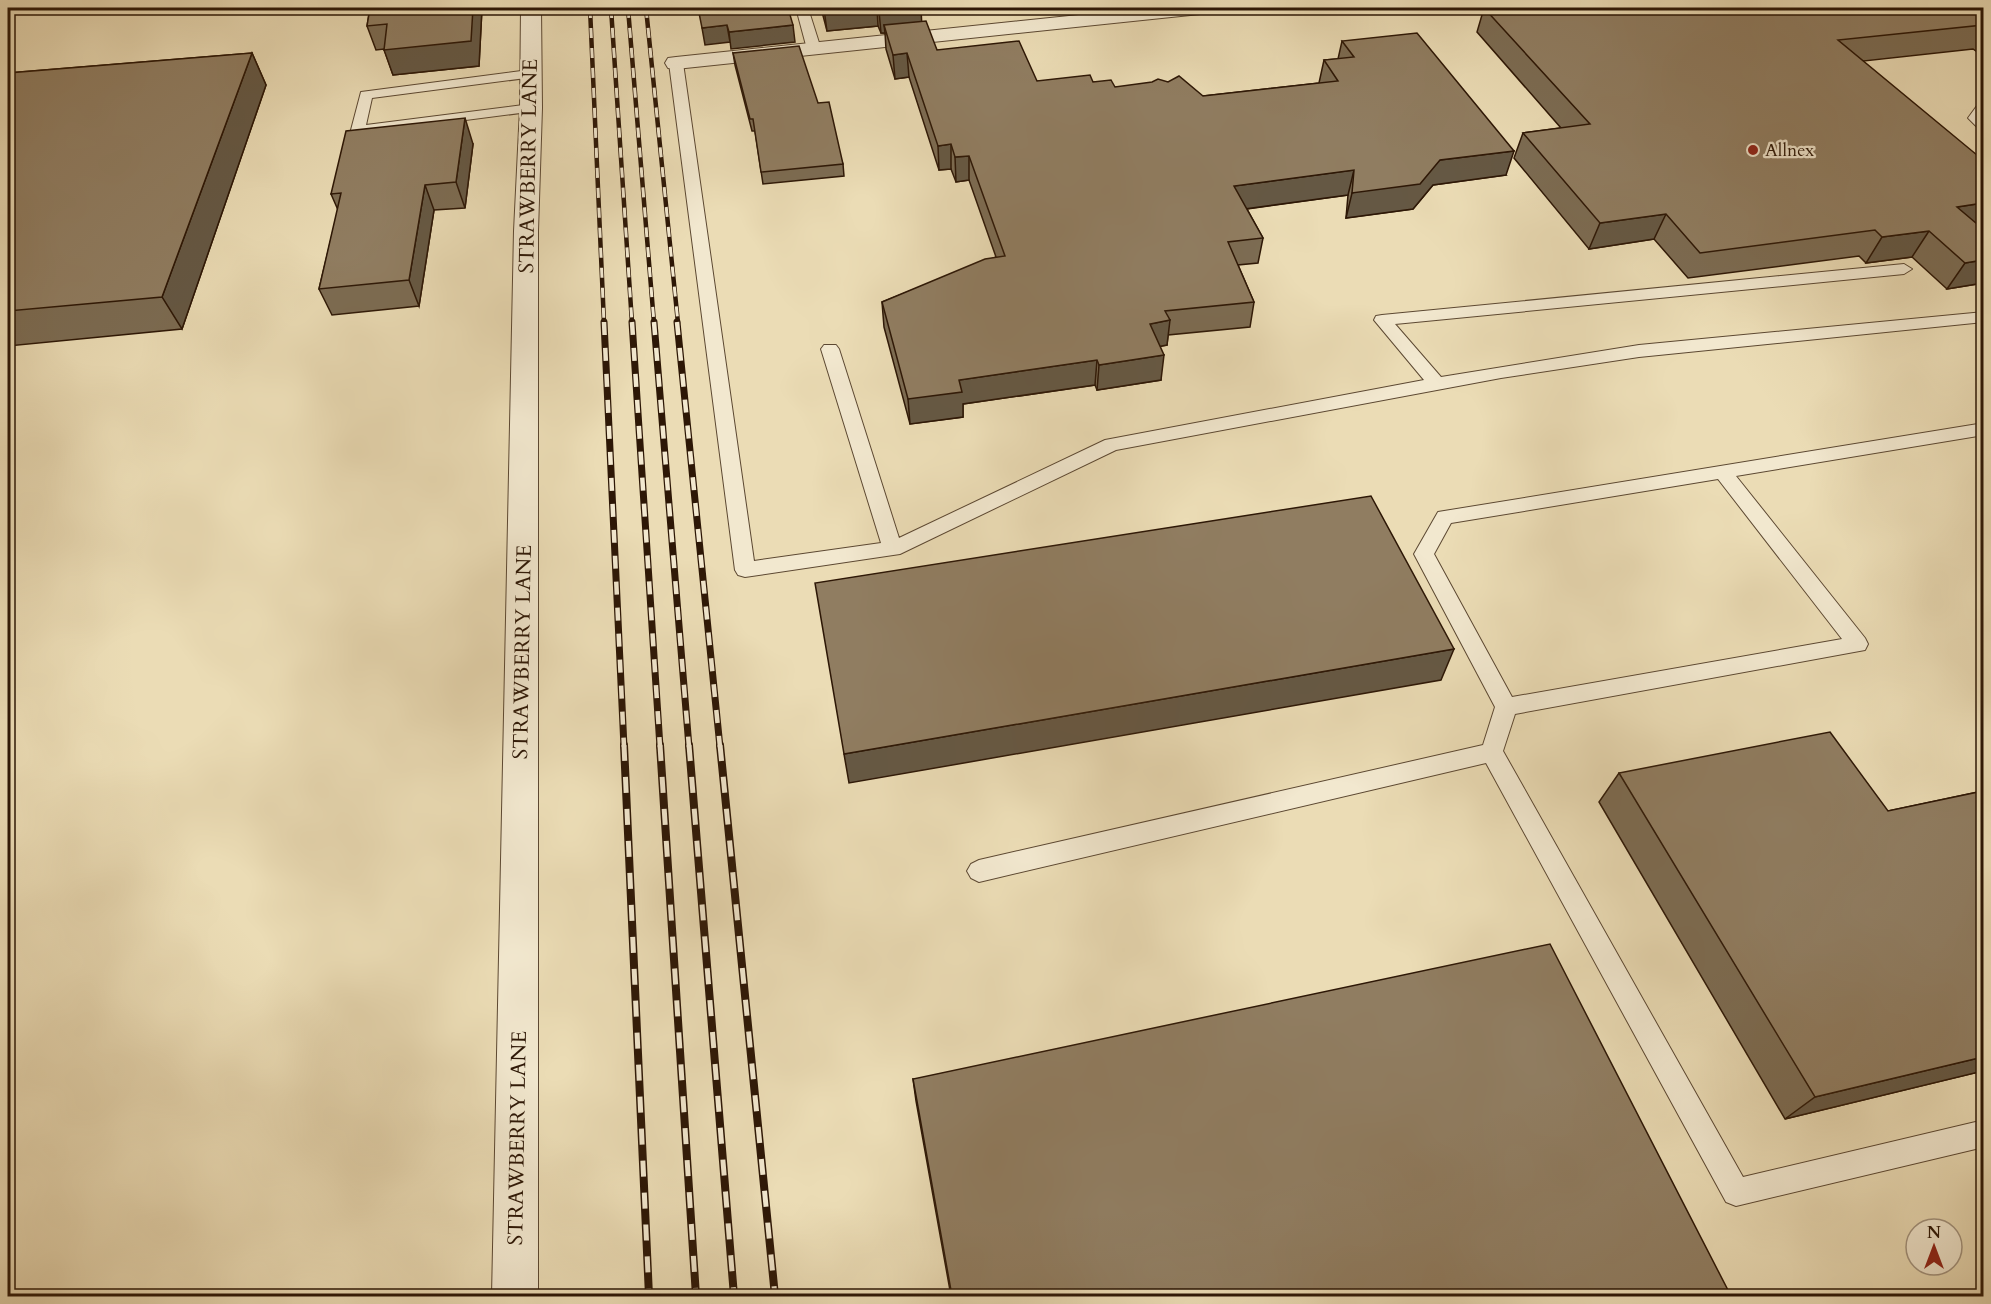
<svg xmlns="http://www.w3.org/2000/svg" width="1991" height="1304" viewBox="0 0 1991 1304" font-family="Cardo,serif">
	<style>
		.lines { fill: none; stroke-linecap: round; stroke-linejoin: round }
		.lane-casing { stroke: #5c4832; stroke-width: 2 }
		.street-casing { stroke: #5c4832; stroke-width: 2 }
		.lane { fill: #f2e8cf; fill-rule: evenodd }
		.street { fill: #f2e8cf; fill-rule: evenodd }
		.rail-far2-casing { stroke: #2d1706; stroke-width: 4.5 }
		.rail-far1-casing { stroke: #2d1706; stroke-width: 7 }
		.rail-casing { stroke: #2d1706; stroke-width: 8 }
		.rail-far2 { stroke: #f2e8cf; stroke-width: 3; stroke-dasharray: 10; stroke-linecap: butt }
		.rail-far1 { stroke: #f2e8cf; stroke-width: 4.5; stroke-dasharray: 13; stroke-linecap: butt }
		.rail { stroke: #f2e8cf; stroke-width: 5; stroke-dasharray: 16; stroke-linecap: butt }
		.wall { fill: #7c6c53; stroke: #2d1706; stroke-width: 1.5 }
		.shaded-wall { fill: #655844; stroke: #2d1706; stroke-width: 1.5 }
		.building { fill: #907d61; stroke: #2d1706; stroke-width: 1.5 }
		.poi-dot { fill: #8f2418; stroke: #f2e8cf; stroke-width: 2 }
		.labels { text-anchor: middle; stroke-width: 4.5; stroke-linejoin: round; paint-order: stroke }
		.far-poi-label { font-size: 18px; fill: #2d1706; stroke: #f2e8cf; text-anchor: start }
		.street-label { font-size: 21px; fill: #2d1706; stroke: #f2e8cf }
	</style>
	<rect width="100%" height="100%" fill="#ebdcb5"/>
	<filter id="stains"><feTurbulence type="fractalNoise" baseFrequency=".00333" numOctaves="4"/><feColorMatrix values="0 0 0 0 .2 0 0 0 0 .09 0 0 0 0 .02 0 0 0 .5 -.17"/></filter>
	<radialGradient id="worn" r=".72"><stop offset=".6" stop-color="#630" stop-opacity="0"/><stop offset="1" stop-color="#630" stop-opacity=".3"/></radialGradient>
	<g class="lines">
		<g class="lane-casing">
			<path id="lane" d="M796,8H808L821,49L819,52L814,53L807,49Z
				M676,59L683,63L754,561L881,543L821,349L824,345H836L839,349L899,538L1105,440L1424,380L1374,320L1376,316L1382,315L1904,264L1912,269L1904,274L1395,324L1441,377L1639,345L1984,312V322L1639,357L1501,378L1116,450L900,554L745,577L738,575L735,570L669,63Z
				M529,70L534,71L536,74L534,77L372,98L366,125L531,104L538,108L536,111L358,134L351,130L361,92Z
				M1984,102V130L1979,129L1968,118L1979,103Z
				M1984,423V435L1736,476L1865,638L1868,644L1865,650L1515,714L1503,751L1743,1177L1984,1120V1147L1736,1206L1726,1202L1486,763L979,882L971,878L967,871L971,864L979,860L1483,745L1495,707L1414,554L1438,512ZM1718,479L1842,639L1512,697L1434,554L1451,523Z"/>
		</g>
		<g class="street-casing">
			<path id="street" d="M521,8H541L542,108L538,231V1296H492L514,231L520,108Z
				M1146,8H1210L1207,12L1200,14L676,69L668,68L665,63L668,58L676,57Z"/>
		</g>
		<use href="#lane" class="lane"/>
		<use href="#street" class="street"/>
		<g class="rail-far2-casing">
			<path id="rail-far2" d="M590,8L604,323
				M611,8L632,323
				M628,8L654,323
				M646,8L678,323"/>
		</g>
		<g class="rail-far1-casing">
			<path id="rail-far1" d="M604,322L624,747
				M632,322L660,747
				M654,322L689,747
				M677,322L720,747"/>
		</g>
		<g class="rail-casing">
			<path id="rail" d="M624,745L649,1296
				M660,745L696,1296
				M689,745L734,1296
				M720,745L775,1296"/>
		</g>
		<use href="#rail-far2" class="rail-far2"/>
		<use href="#rail-far1" class="rail-far1"/>
		<use href="#rail" class="rail"/>
	</g>
	<path class="wall" d="M370,8H482L479,66L393,75L384,49L376,50L367,26Z
		M821,8H921V22L937,50L1037,81L1093,82L1115,87L1203,96L1319,83L1324,60L1338,59L1342,41L1506,175L1433,185L1413,209L1346,218L1348,195L1247,209L1263,238L1258,263L1238,265L1254,302L1250,327L1168,335L1167,345L1160,346L1161,380L1097,390L1095,385L963,404V417L910,424L884,327L882,302L996,257L969,180L956,182L951,169L939,170L909,77L895,79L886,49L885,33H881L878,26L827,31Z
		M1484,8L1614,10L1983,8V56L1973,49L1863,61L1980,227L1983,283L1947,289L1912,257L1866,263L1859,256L1688,278L1654,239L1589,249L1514,158L1523,133L1561,128L1477,32Z
		M252,53L266,85L182,329L8,346V73Z
		M733,53L818,103L843,164L844,176L763,184L755,131H752L735,65Z
		M473,144L465,208L434,210L419,306L332,315L319,289L338,210L331,194Z
		M1619,773L1888,811L1983,791V1071L1785,1119L1599,802Z
		M913,1079L1731,1296H951L916,1101Z"/>
	<path class="shaded-wall" d="M473,8H482L479,66L393,75L384,50Z
		M841,8H877L878,26L827,31L824,9Z
		M921,8L922,29L884,25L885,33H881L879,11Z
		M727,25L730,42L705,45L702,28Z
		M793,25L795,42L731,49L729,32Z
		M252,53L266,85L182,329L162,297Z
		M907,53L909,77L895,79L893,55Z
		M465,118L473,144L465,208L456,182Z
		M951,144V169L939,170L938,146Z
		M1514,151L1506,175L1433,185L1413,209L1346,218L1352,193L1440,160Z
		M969,156V180L956,182L955,157Z
		M1354,170L1348,195L1230,211L1234,186Z
		M425,185L434,210L419,306L409,280Z
		M1983,203V226L1940,232L1957,207Z
		M1666,214L1654,239L1589,249L1600,223Z
		M1929,231L1912,257L1866,263L1882,237Z
		M1983,260V283L1947,289L1965,263Z
		M1170,320L1167,345L1147,349L1150,324Z
		M1164,355L1161,380L1097,390L1099,365Z
		M1097,360L1095,385L963,404V417L910,424L908,399L959,380Z
		M1454,649L1441,680L849,783L844,754Z
		M1983,1057V1071L1785,1119L1815,1097Z"/>
	<path class="building" d="M370,8H473L471,41L384,50L387,24L367,26Z
		M698,8H749L750,12L788,8L793,25L729,32L727,25L702,28Z
		M824,8H841L824,9Z
		M878,8H917L879,11Z
		M1484,8H1611L1614,10L1641,8H1983V25L1838,40L1983,160V203L1957,207L1983,229V260L1965,263L1929,231L1882,237L1875,230L1700,253L1666,214L1600,223L1523,133L1590,124Z
		M926,21L937,50L1019,41L1037,81L1090,75L1093,82L1111,80L1115,87L1152,82L1158,79L1168,82L1179,76L1203,96L1338,81L1324,60L1354,57L1342,41L1417,33L1514,151L1440,160L1420,184L1352,193L1354,170L1234,186L1263,238L1228,242L1254,302L1165,311L1170,320L1150,324L1164,355L1099,365L1097,360L959,380L962,392L908,399L882,302L985,259L1005,256L969,156L955,157L951,144L938,146L907,53L893,55L884,25Z
		M799,46L818,103L829,102L843,164L761,172L753,119H750L733,53Z
		M252,53L162,297L8,311V73Z
		M465,118L456,182L425,185L409,280L319,289L341,193L331,194L346,131Z
		M1371,496L1454,649L844,754L815,583Z
		M1830,732L1888,811L1983,791V1057L1815,1097L1619,773Z
		M1550,944L1731,1296H952L913,1079Z"/>
	<circle class="poi-dot" cx="1753" cy="150" r="6"/>
	<g class="labels">
		<g class="far-poi-label">
			<text x="1765" y="156">Allnex</text>
		</g>
		<g class="street-label">
			<text transform="translate(528 166) rotate(-89)" y="7">STRAWBERRY LANE</text>
			<text transform="translate(522 652) rotate(-89)" y="7">STRAWBERRY LANE</text>
			<text transform="translate(517 1138) rotate(-89)" y="7">STRAWBERRY LANE</text>
		</g>
	</g>
	<rect width="1991" height="1304" fill="none" stroke="#ebdcb5" stroke-width="30"/>
	<rect x="9" y="9" width="1973" height="1286" fill="none" stroke="#2d1706" stroke-width="3"/>
	<rect x="15" y="15" width="1961" height="1274" fill="none" stroke="#2d1706" stroke-width="1.5"/>
	<g transform="translate(1934 1247)"><circle r="28" fill="#f2e8cf" stroke="#a3947f" stroke-width="1.5"/>
	<path d="M0-4.5L10 22L0 15L-10 22Z" fill="#8f2418"/>
	<text y="-9" font-size="16" font-weight="bold" text-anchor="middle" fill="#2d1706">N</text>
	</g>
	<rect width="100%" height="100%" filter="url(#stains)"/>
	<rect width="100%" height="100%" fill="url(#worn)"/>
</svg>
